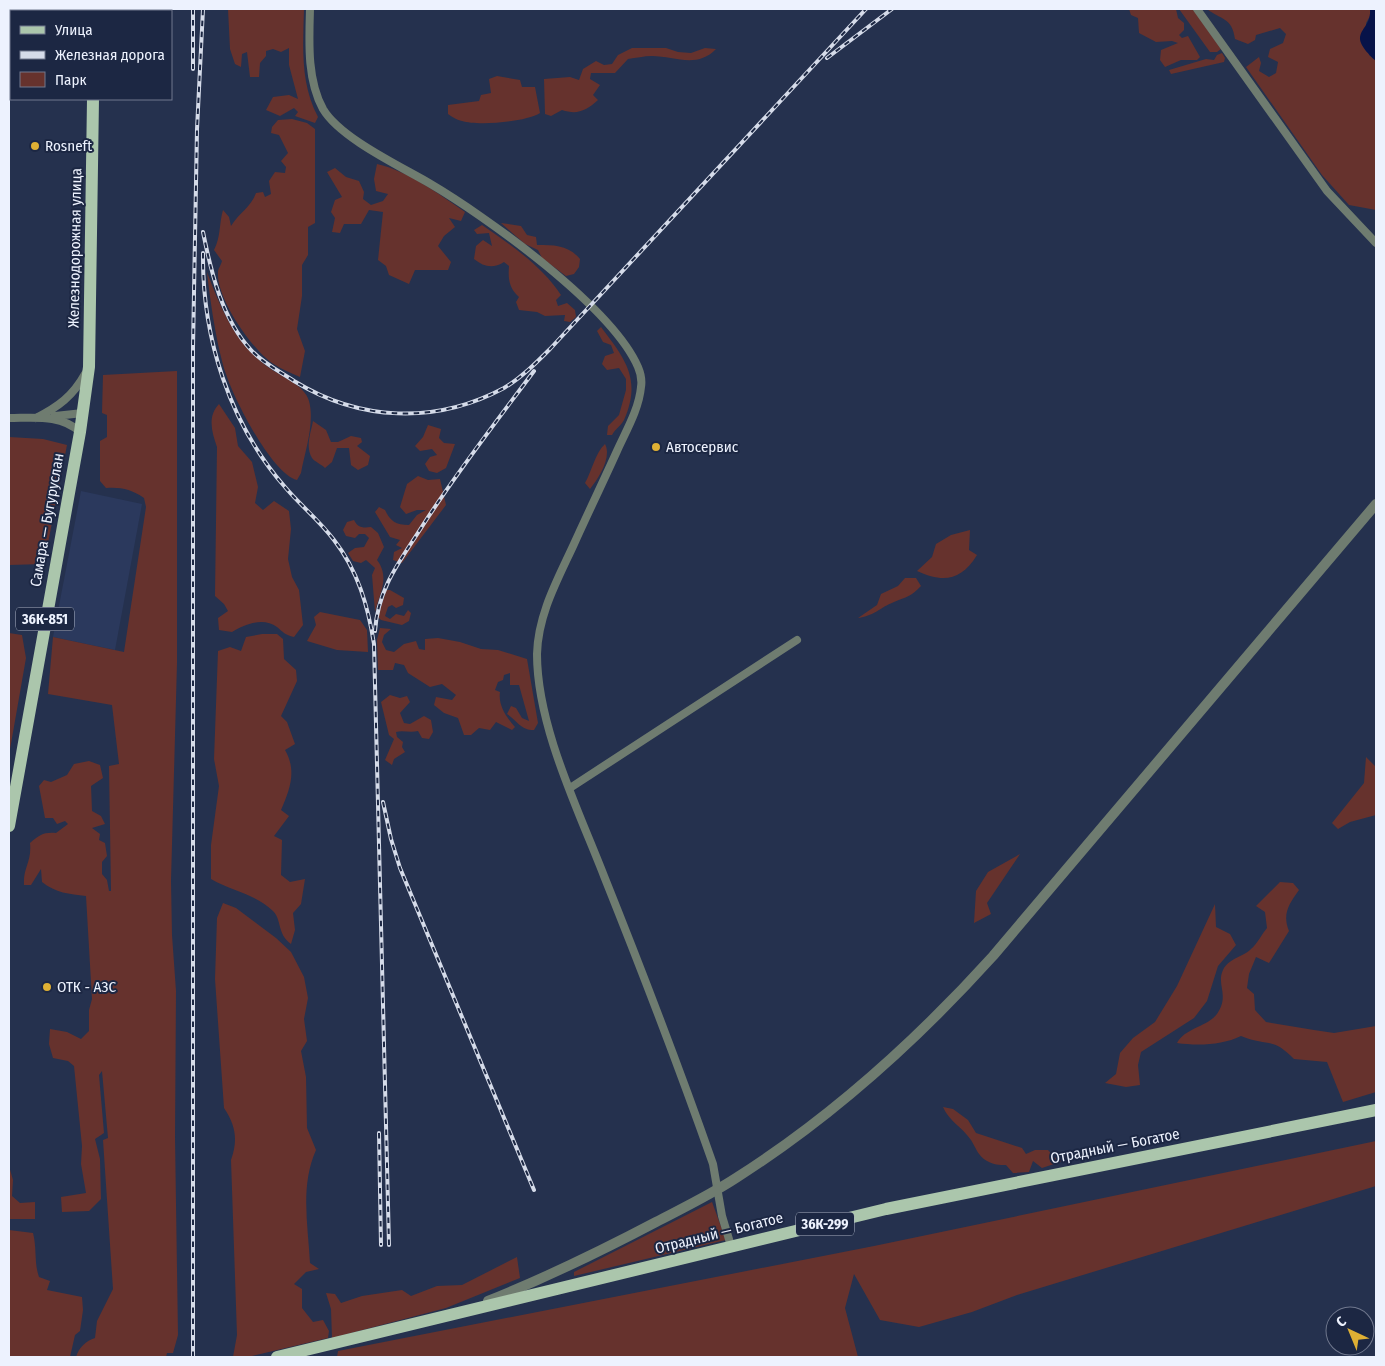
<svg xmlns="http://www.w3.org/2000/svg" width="1385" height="1366" viewBox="0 0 1385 1366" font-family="'Fira Sans Condensed',sans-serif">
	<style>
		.built { fill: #2b395d }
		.green { fill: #66322d }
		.water { fill: #071349 }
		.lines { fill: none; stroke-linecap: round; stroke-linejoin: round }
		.minor { stroke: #6f7c70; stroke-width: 8 }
		.tertiary { stroke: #6f7c70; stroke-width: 10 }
		.primary { stroke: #abc6ac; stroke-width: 12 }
		.rail-casing { stroke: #d5dbe9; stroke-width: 4 }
		.rail { stroke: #1c2743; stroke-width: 2; stroke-dasharray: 5.5; stroke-linecap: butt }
		.poi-dot { fill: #dfb034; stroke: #1c2743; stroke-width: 2 }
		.labels { text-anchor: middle; stroke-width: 4; stroke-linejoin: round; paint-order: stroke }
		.shield { fill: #1c2743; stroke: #aeb5c6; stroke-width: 1 }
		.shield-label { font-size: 14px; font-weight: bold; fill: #edf2fe }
		.poi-label { font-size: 15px; fill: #edf2fe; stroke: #1c2743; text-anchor: start }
		.street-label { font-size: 15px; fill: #edf2fe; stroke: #1c2743 }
	</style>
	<rect width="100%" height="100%" fill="#25314e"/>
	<path class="built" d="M9,9H81V11H11L10,82Z
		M81,491L142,504L115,650L53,637Z"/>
	<path class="green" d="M228,9H304C303,46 300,83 318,117L315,123L295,116L298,112L294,108L280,116L266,110L273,97L289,95L298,99L289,65V48L281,52L273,49L266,51V56L260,63L259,77H250L247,52L242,54L241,67L235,64L230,49Z
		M1129,9H1176L1178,18L1184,23V30L1179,35L1182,38L1188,36L1200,57L1197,60H1181L1165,67L1160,60L1161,50L1178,43L1172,41L1156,42L1139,33L1138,18L1131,15Z
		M1179,9H1193L1221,49L1217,52H1210Z
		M1207,9H1370L1371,14L1366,23L1369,55L1376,61V210L1349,205L1322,175L1246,67L1259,57L1261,63L1259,71L1269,77L1276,73L1278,62L1268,57L1270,49L1283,43L1286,34L1280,28L1256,35L1255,40L1248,44L1235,39C1232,17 1221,20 1207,9Z
		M632,48H666L678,52L691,53L705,48L716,49C697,69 674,56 652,56C644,56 636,58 628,59L615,73H591L590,79L600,85L593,95L598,100C586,111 577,115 562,110L551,116L545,114L544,79L570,77L579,80L583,69L596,61L604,65L612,64L618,55Z
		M1222,53L1225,58L1224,62L1171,74L1169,70L1206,59L1214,60L1217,55Z
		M497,76L520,80L522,87H535L540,113C526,122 478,126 462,121C457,120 452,117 448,114V105L479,101L481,95L491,93L489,79Z
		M292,119L307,123L315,129V223L308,227V255L302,265V296L297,329L305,351L300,377C291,373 281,369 272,363C252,349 216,298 218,272C218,269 221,265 222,261L214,250C221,237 219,223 223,210L229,217L231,226C239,213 251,207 256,193L263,192L265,197L271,194L269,181L275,172L285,173L286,167L281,161L288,153L279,135L271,133L272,127L278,120Z
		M377,164C408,171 439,194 465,212L461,221L449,218L455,227L444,236L438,246L451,262L448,270H415L409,284L389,275L386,266L378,260L383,212L369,210L361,224H344L340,233L332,232L335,218L331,212L335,200L342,197L327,172L335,168L346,177L359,181L364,192L363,199L371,205L383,201L388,194L376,191L374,179Z
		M501,223L521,226L527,235L536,237L537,245C555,245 568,245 580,259L579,267L574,274L566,276L542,258L538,250L525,244Z
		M482,225C511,245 542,266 561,295L556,300L558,306L567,303L575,310L576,317L570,322L564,321L565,315L545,316L537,312L519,310L516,302L519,297C509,288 508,279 509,266L504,262C493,269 484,267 474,259L476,246L483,240L492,246L489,233L477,234L474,230Z
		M207,272C221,309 235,343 268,367C280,376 305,385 309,401C315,423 305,451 301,473L297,480C272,474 234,399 226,374C217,348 210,300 207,272Z
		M601,327C625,359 642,379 624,420C621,426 615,429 612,435H607L608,426L619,415L626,390V379L619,368L607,370L602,364L605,356L614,353L611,345L603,342L597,331Z
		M177,371V663L171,881L172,935L176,991L175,1137L178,1335L173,1353H167L166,1357H76C79,1347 86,1341 95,1338L97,1321L113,1289L103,1140L108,1138L102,1071L99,1075L104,1133L95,1139L100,1159L101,1199L89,1211L62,1212L61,1197L86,1193L81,1164L82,1146L74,1066L68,1061L53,1058L49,1044L50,1029L67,1032L81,1039L89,1031V1010L92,999L86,896C69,894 56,893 42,882L41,869L31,885H24C23,867 32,862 30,843C39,835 44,832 56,833L68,824L65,821L57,824L53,818H45L39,786L44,780L51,782L67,775L74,764L89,761L100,765L103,778L91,786L92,811L101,816L105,824L92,828L100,834L99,840L105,843L107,856L102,862V874L107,880L109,891H111L109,766L119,764L112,705L48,694L53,637L124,652L146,507L144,498C131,489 121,487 106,488L100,481V441L107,437V415L102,413L103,375Z
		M219,404L235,428L238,446L252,462L258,487L255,503L263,510L274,501L289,511L291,529L288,559L292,577L299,590L303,625L294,637C285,635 283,632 277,627C264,617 244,624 232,632L219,630L218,618L228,611L224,604L215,596L217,447C212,432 207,417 219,404Z
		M313,421L326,430L331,442H338L351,436L361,438L362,442L357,446L370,456L368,465L358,470L351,465L349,448H337L332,462L325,468C321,464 315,462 312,458C305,447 311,432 313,421Z
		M428,425L441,429L439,438L444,443L455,444L446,468L437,473L429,471L425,464L430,457L437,455L432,449L420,451L415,446L423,437Z
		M9,437L43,439L67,445L44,564L9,565Z
		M605,444C612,457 599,478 590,489L585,483C592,471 595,453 605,444Z
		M418,476L428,480L440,479L446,505L402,563L393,560L394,552L402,548L396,545L400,540L390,537L375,512L379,507L385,510C390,521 396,525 409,525L417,515L426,510H417L406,514L400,507L407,484Z
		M354,520C358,528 363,528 371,527L378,533L384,547L377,560C390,577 380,593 375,612L372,575L375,568L366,560L361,563L353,561L348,553L355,548L364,547L369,538L365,534H359L355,538L346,536L343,530L347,522Z
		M970,530L969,550L977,555C961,581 943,583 917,571L932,557L936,544L951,535Z
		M905,578H916L921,586C912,596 906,597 894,602C879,608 876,615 858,618L877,605L881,594L898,586Z
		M386,590H390L404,598L403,605L396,608L392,605L388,607L385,616L390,619L396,614L404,616L408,610L411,613L409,621L402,625L381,620L378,617Z
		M320,612L360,620L367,630L368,652L337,650L307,641L316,625L314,617Z
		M380,628L391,629L384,635L382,642L386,650L394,652L404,644L416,641L419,649L425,650V639L438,638L460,642L481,649L498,650L527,659L538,723L534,730C520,730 517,720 507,714L511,706L516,708L522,718L529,721L519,685H510V673L504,675L503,680L498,682L495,690L500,692C498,705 506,717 515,727L512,730L496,722L490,730L479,728L471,735H464L458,718L444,713L434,705L436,697L452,700L456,695L442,684L430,687L408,673L404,665L395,663L393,670H378L377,640Z
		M9,633L22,635L26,658L9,755Z
		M262,634H277L283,639L284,659L296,670L297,681L281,716L287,722L295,744L285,750C297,771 290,789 281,810L289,816L274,836L282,840L281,875L290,882L305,879L301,904L293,913L295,930L291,944C277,934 282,920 273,911C256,894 231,891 211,879V845L219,786L214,759L218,651L230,647L241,651L246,637Z
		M390,695L400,698L407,696L410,702L400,713L404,723L410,724L424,716L431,720L433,732L429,739L422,738L418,731C410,733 403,730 396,732L397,737L403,742L402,747L405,752L394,759L392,765L385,760L394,739L389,735L381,702Z
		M1366,757L1376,767V815L1350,822L1338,829L1332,823L1364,783Z
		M1020,854L987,903L991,914L974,923L976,891L988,872Z
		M1280,882L1293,883L1299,890C1289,904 1282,914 1289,931L1269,963L1256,957L1249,974L1247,988L1254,994L1255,1010L1266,1022L1314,1030L1334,1033L1376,1026V1092L1343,1102L1327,1062L1294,1059C1272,1036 1267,1047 1241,1036C1223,1045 1198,1046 1177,1043C1185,1028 1207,1027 1217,1014C1230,995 1216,985 1223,970C1229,958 1243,957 1251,949C1257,944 1262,934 1267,928L1265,912L1256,906Z
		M223,903L236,908L276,938L291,952L304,977L308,998L304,1019L307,1041L301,1051L306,1077L307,1128L316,1150C300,1186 308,1225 310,1263L319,1269L306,1272L294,1284L302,1289V1308L313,1322L323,1320L329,1331L328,1338L248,1357H233L237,1335L231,1160C238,1140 236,1126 224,1108L215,979L217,918Z
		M1215,904L1216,927L1230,934L1236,945L1218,966L1207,1001L1194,1018L1141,1052L1138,1065L1140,1085L1126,1087L1105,1083L1116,1074L1120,1053L1133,1038L1155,1022L1177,986Z
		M943,1107L953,1109L968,1120L976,1133L1022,1148L1026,1154L1035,1150H1048L1055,1158L1067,1155L1069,1159L1042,1168L1033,1161L1029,1172L1013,1173L1006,1165C999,1165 994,1165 987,1161C978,1156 976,1148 971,1140C962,1127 949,1121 943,1107Z
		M1376,1141V1186L1017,1295L972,1312L919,1327L880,1320L854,1274L845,1308L858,1357H337L338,1351L874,1246Z
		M9,1166L13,1180L12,1196L20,1203L35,1202V1219H9Z
		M712,1202L726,1240L574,1276V1272Z
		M9,1230L33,1233C37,1248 34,1263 39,1277L50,1281L47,1290L82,1297L83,1310L80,1331L75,1335L70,1357H9Z
		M517,1257L520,1278L446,1308L332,1338L331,1309L326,1293L335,1294L341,1303L362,1296L402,1290L411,1296L437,1286L462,1285Z"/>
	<path class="water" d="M1370,9H1376V61C1343,31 1372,33 1370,9Z"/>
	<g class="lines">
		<path class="minor" d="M310,9C309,42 307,80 323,109C340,138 400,166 429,183C487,217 612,307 638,367C641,374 642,381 641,387C639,409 626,431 617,451C603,482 588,513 574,544C558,579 538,614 537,654C537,726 578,809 604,876C642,971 679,1067 713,1164L722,1216L731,1246
			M1197,9L1327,191L1376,243
			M55,416L83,413
			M9,418C34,418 61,414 80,432
			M36,418C58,407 73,396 85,374
			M570,788L797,640"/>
		<path class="tertiary" d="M488,1301C545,1278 601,1251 656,1222C683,1208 710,1195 736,1178C832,1117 917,1040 993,956L1376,504"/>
		<path class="primary" d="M94,11V9
			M9,826L80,432L89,367L93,99
			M277,1357L886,1209L1376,1110"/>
		<g class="rail-casing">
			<path id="rail" d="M193,9V69
				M827,58L892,9
				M203,232C211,272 222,319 251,350C263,363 279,371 294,381C359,421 435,425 504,388C521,378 536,363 550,349L866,9
				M203,253C202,337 229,423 285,487C300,505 319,520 334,540C358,571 368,606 374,644L389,1245
				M375,631C378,587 401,560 423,525C457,472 496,422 534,371
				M383,802L391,839L400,868L534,1190
				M379,1133L381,1245
				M193,1357V347L197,129L203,9"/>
		</g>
		<use href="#rail" class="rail"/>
	</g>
	<g class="poi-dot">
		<circle cx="35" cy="146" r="5"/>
		<circle cx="656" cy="447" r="5"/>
		<circle cx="47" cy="987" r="5"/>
	</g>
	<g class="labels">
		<g class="shield">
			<rect x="16" y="607.5" width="58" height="23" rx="4"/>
			<rect x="796" y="1212.5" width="58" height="23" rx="4"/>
		</g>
		<g class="shield-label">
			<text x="45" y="624">36К-851</text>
			<text x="825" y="1229">36К-299</text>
		</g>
		<g class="poi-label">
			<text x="45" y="151">Rosneft</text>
			<text x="666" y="452">Автосервис</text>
			<text x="57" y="992">ОТК - АЗС</text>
		</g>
		<g class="street-label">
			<text transform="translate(75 248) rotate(-89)" y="5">Железнодорожная улица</text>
			<text transform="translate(47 520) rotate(-80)" y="5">Самара — Бугуруслан</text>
			<text transform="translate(1115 1146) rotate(-11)" y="5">Отрадный — Богатое</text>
			<text transform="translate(719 1233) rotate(-14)" y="5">Отрадный — Богатое</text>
		</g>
	</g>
	<rect width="1385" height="1366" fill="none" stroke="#edf2fe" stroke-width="20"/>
	<rect x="10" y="10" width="162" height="90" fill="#1c2743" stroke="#70788e"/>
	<rect x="20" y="26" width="25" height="8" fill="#abc6ac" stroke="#70788e"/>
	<text x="55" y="35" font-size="15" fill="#edf2fe">Улица</text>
	<rect x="20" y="51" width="25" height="8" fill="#d5dbe9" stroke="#70788e"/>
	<text x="55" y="60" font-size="15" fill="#edf2fe">Железная дорога</text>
	<rect x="20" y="72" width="25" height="15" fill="#66322d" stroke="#70788e"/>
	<text x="55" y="85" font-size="15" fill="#edf2fe">Парк</text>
	<g transform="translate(1350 1331) rotate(316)"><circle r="24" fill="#1c2743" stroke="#70788e"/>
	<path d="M0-4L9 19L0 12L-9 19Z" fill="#dfb034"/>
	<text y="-8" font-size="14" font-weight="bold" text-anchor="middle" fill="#edf2fe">С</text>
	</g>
</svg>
